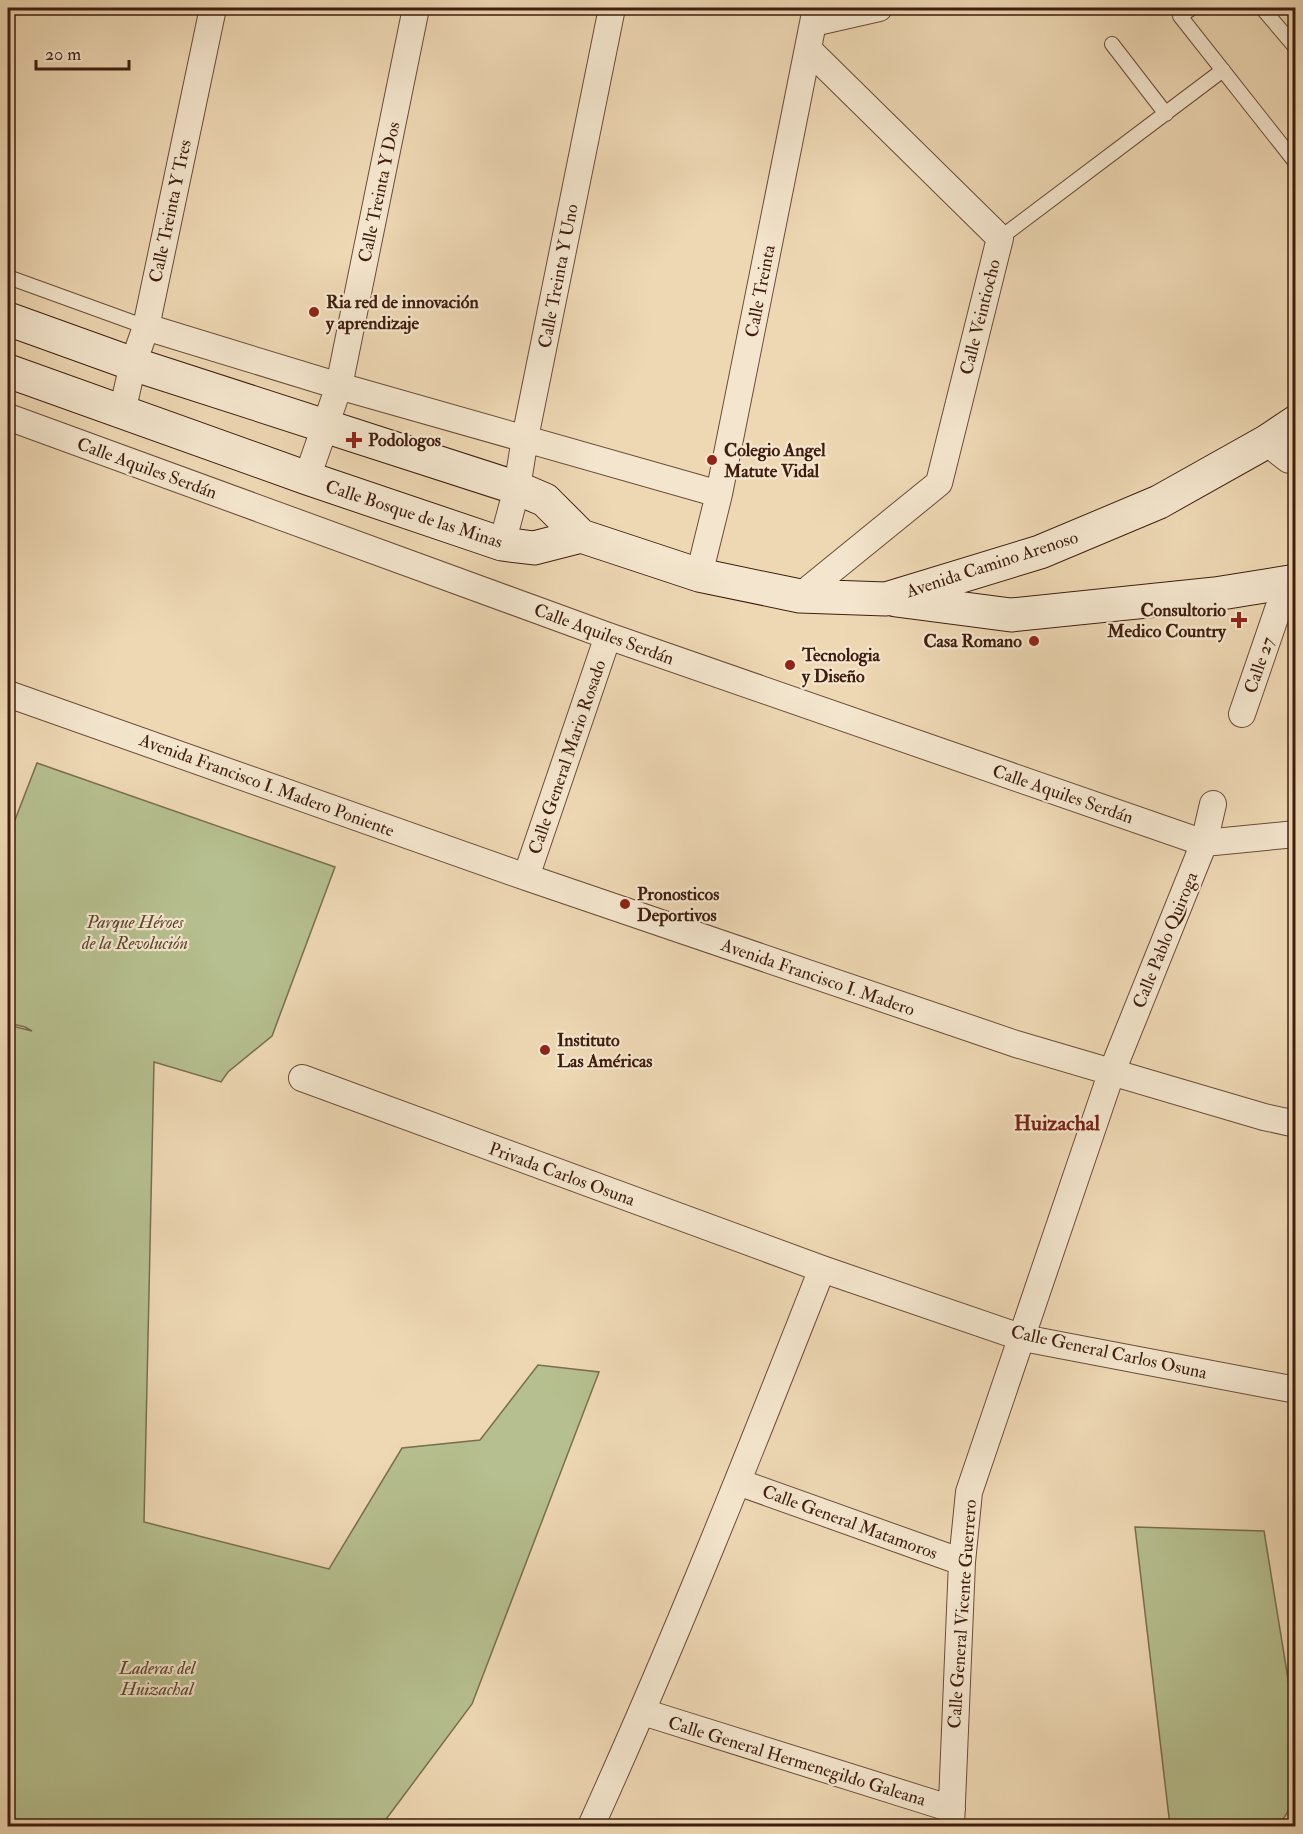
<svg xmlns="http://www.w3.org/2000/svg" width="1303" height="1834" viewBox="0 0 1303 1834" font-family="'IM FELL Double Pica',serif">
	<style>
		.green { fill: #b6bf8f; stroke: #7a6e4e; stroke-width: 1.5 }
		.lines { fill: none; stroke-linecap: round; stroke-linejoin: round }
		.service-casing { stroke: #6b4c38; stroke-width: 16 }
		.minor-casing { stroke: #6b4c38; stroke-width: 28 }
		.secondary-casing { stroke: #3f1d0e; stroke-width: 35 }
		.service { stroke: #f4e6ce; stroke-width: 14 }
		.minor { stroke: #f4e6ce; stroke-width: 26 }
		.secondary { stroke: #f4e6ce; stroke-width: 33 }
		.poi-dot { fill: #8f2418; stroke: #f4e6ce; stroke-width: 2 }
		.labels { text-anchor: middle; stroke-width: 4.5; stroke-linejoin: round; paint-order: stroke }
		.street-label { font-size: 18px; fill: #3f1d0e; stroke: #f4e6ce }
		.poi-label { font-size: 18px; font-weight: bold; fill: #3f1d0e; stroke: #f4e6ce; text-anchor: start }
		.park-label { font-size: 18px; font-style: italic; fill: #5d462e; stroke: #f4e6ce }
		.quarter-label { font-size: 21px; font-weight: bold; fill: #7a1f14; stroke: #f4e6ce }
	</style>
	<rect width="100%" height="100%" fill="#eed8b4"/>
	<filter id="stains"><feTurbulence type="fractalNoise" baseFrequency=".00333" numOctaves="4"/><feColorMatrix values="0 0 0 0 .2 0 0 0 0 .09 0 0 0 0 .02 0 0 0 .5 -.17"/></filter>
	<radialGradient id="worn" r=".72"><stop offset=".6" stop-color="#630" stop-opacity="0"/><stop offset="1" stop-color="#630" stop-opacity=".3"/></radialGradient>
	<path class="green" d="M37,763L335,867L272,1036L228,1072L221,1082L154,1062L144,1522L329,1569L402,1448L480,1440L538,1365L599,1372L472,1704L381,1826H8V1025L32,1031L25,1027L8,1023V838Z
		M1135,1527L1264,1531L1289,1685L1295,1693V1800L1279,1826H1170Z"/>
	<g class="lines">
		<g class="service-casing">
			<path id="service" d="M1192,8L1180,16L1296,163
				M1262,8L1296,48
				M1112,44L1166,114
				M1000,238L1223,70
				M8,277L146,327"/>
		</g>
		<g class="minor-casing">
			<path id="minor" d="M813,23L879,8
				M146,327L339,386L719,494
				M122,412L133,364L146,327L213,8
				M8,417L608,636L1204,843L1296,834
				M1266,442L1289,460H1296
				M307,478L339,386L416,8
				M502,544L517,488L525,438L612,8
				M699,575L719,494L816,8
				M800,596L939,483L1000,238L808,49
				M8,694L526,877L1016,1044L1264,1117L1296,1124
				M1242,714L1287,583
				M526,877L608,636
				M302,1078L822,1269L1023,1338L1296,1390
				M738,1482L962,1562
				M643,1712L952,1809
				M591,1826C674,1643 748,1457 822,1269
				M951,1826L962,1562L969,1492L1111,1074L1204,843L1213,804"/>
		</g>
		<g class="secondary-casing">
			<path id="secondary" d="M8,319L133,364L517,488L545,500L581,536L699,575L800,596L886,599L1040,552L1159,502L1266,442L1296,422
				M8,371L307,478L502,544L534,548L581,536
				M896,600L1011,615L1215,594L1296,581"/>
		</g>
		<use href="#service" class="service"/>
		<use href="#minor" class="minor"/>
		<use href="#secondary" class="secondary"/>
	</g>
	<g class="poi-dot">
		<circle cx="314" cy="312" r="6"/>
		<path d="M351 431h6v6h6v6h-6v6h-6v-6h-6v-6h6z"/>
		<circle cx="712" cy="460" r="6"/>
		<path d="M1236 611h6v6h6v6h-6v6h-6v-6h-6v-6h6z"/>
		<circle cx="1034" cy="641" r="6"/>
		<circle cx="790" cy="665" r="6"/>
		<circle cx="625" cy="904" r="6"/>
		<circle cx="545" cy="1050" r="6"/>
	</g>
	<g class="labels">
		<g class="street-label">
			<text transform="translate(379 192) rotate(-78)" y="6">Calle Treinta Y Dos</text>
			<text transform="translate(170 211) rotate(-78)" y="6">Calle Treinta Y Tres</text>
			<text transform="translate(558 276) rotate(-79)" y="6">Calle Treinta Y Uno</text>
			<text transform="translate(760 291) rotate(-79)" y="6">Calle Treinta</text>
			<text transform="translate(980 317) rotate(-76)" y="6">Calle Veintiocho</text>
			<text transform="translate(147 468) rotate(20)" y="6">Calle Aquiles Serdán</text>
			<text transform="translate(414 514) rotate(18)" y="6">Calle Bosque de las Minas</text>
			<text transform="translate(992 564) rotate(-18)" y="6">Avenida Camino Arenoso</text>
			<text transform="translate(604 634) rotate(20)" y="6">Calle Aquiles Serdán</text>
			<text transform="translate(1259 665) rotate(-71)" y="6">Calle 27</text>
			<text transform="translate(567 757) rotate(-71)" y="6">Calle General Mario Rosado</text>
			<text transform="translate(267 785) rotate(20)" y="6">Avenida Francisco I. Madero Poniente</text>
			<text transform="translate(1063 794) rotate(19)" y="6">Calle Aquiles Serdán</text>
			<text transform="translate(1165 940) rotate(-68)" y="6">Calle Pablo Quiroga</text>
			<text transform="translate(818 977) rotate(19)" y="6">Avenida Francisco I. Madero</text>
			<text transform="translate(562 1174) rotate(20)" y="6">Privada Carlos Osuna</text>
			<text transform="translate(1109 1352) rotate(12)" y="6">Calle General Carlos Osuna</text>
			<text transform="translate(850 1522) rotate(20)" y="6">Calle General Matamoros</text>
			<text transform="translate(962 1614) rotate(-86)" y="6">Calle General Vicente Guerrero</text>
			<text transform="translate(797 1761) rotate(17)" y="6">Calle General Hermenegildo Galeana</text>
		</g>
		<g class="poi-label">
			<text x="326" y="308">Ria red de innovación<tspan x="326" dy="21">y aprendizaje</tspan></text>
			<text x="368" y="446">Podologos</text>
			<text x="724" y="456">Colegio Angel<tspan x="724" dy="21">Matute Vidal</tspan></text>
			<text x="1226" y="616" text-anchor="end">Consultorio<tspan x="1226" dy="21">Medico Country</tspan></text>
			<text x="1022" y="647" text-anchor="end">Casa Romano</text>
			<text x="802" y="661">Tecnologia<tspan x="802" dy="21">y Diseño</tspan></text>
			<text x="637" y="900">Pronosticos<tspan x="637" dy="21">Deportivos</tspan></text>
			<text x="557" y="1046">Instituto<tspan x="557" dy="21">Las Américas</tspan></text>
		</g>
		<g class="park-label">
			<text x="135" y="928">Parque Héroes<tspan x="135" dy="21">de la Revolución</tspan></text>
			<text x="157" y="1674">Laderas del<tspan x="157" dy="21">Huizachal</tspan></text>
		</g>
		<g class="quarter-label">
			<text x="1057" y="1130">Huizachal</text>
		</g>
	</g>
	<rect width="1303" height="1834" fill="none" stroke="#eed8b4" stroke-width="30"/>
	<rect x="9" y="9" width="1285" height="1816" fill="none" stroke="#3f1d0e" stroke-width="3"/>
	<rect x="15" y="15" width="1273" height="1804" fill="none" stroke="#3f1d0e" stroke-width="1.5"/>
	<path d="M36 60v9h93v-9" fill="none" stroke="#3f1d0e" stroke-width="3"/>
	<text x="45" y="60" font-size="18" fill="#3f1d0e" stroke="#f4e6ce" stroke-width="4.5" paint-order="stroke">20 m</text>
	<rect width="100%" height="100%" filter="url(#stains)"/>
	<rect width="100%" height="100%" fill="url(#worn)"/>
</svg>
